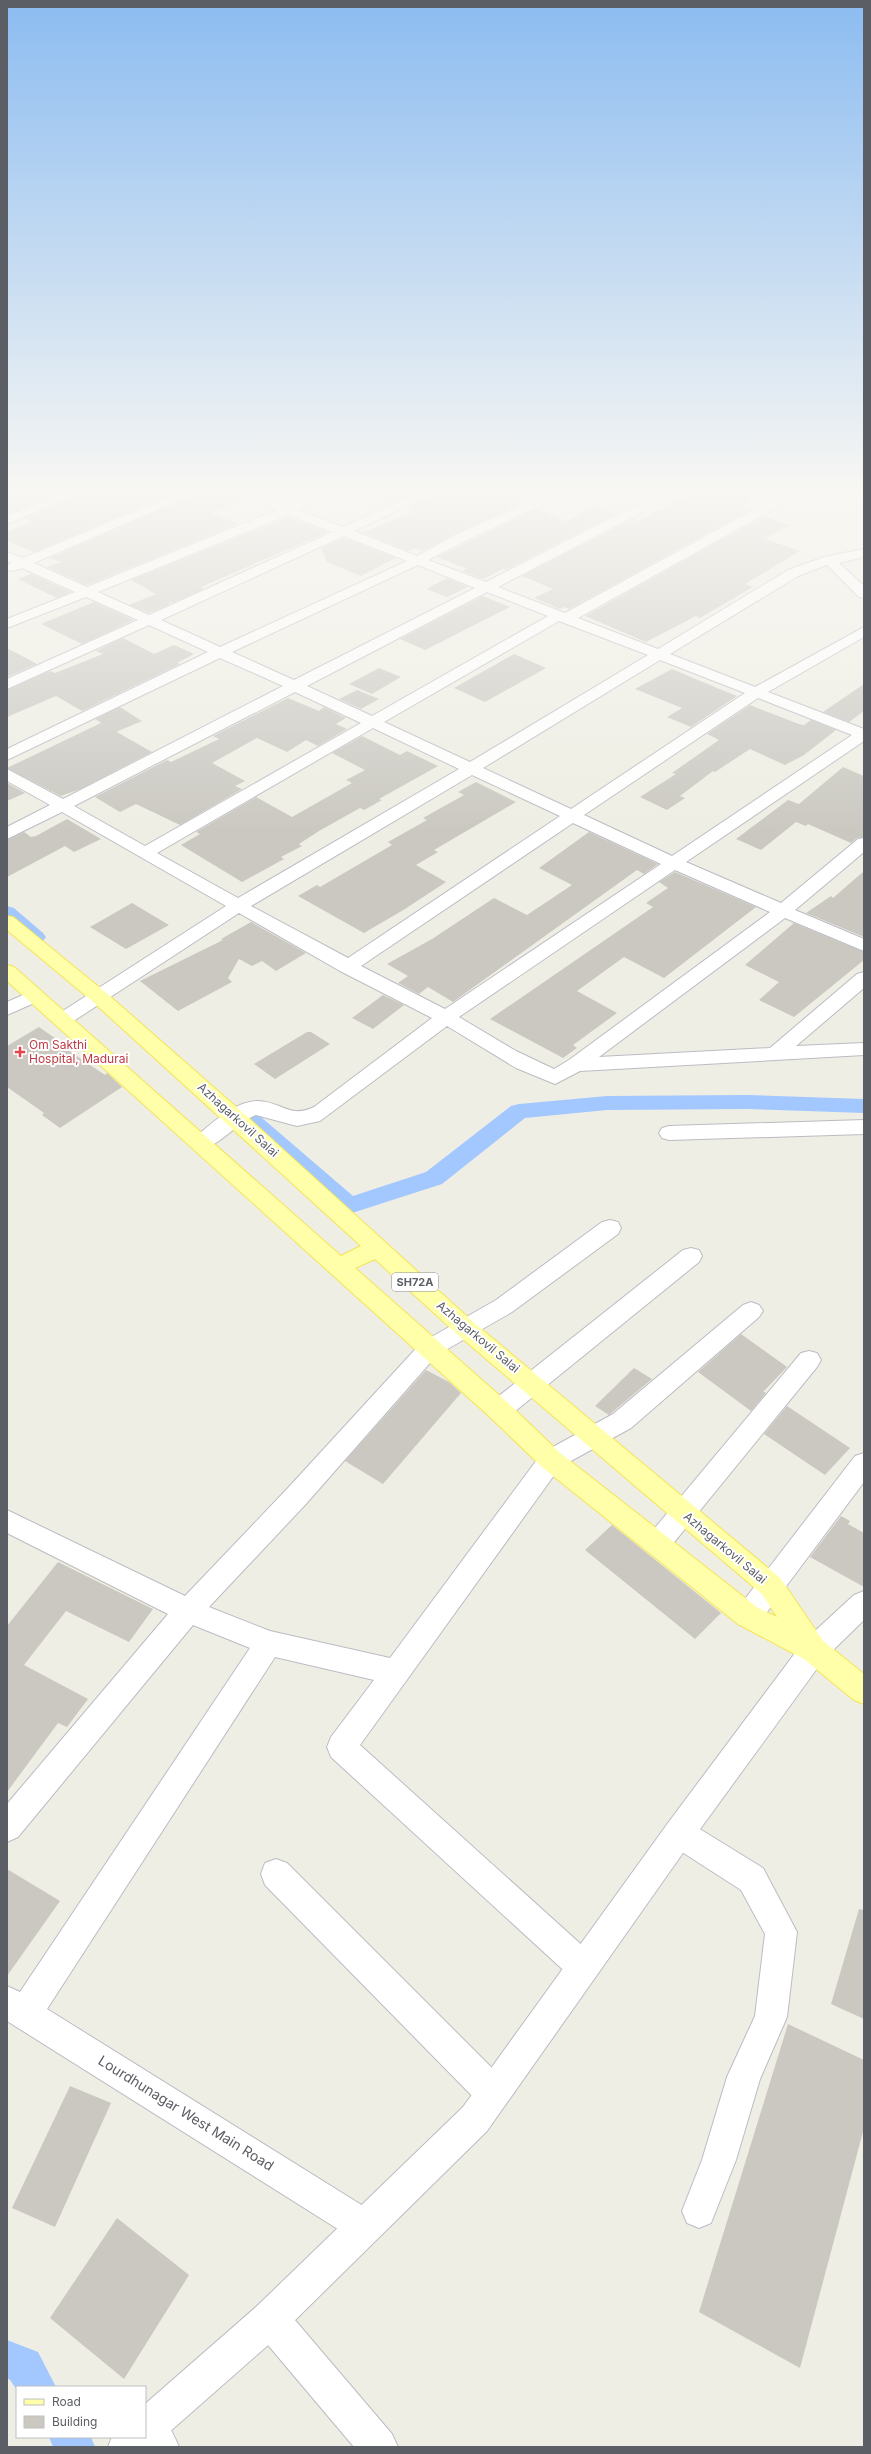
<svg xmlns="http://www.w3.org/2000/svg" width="871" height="2454" viewBox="0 0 871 2454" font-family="Inter,sans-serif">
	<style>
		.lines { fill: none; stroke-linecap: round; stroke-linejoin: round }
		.canal { fill: #a3c7ff; fill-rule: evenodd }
		.building { fill: #cac8c1 }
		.minor-casing { stroke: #bbbcc3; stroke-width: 2 }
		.tertiary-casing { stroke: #bbbcc3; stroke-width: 2 }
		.primary-casing { stroke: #f5e457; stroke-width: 2 }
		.minor { fill: #fff; fill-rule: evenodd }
		.tertiary { fill: #fff; fill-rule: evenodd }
		.primary { fill: #feffa8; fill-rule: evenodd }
		.health-dot { fill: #e0444e; stroke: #fff; stroke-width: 1.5 }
		.labels { text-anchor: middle; stroke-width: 4; stroke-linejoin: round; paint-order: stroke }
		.shield { fill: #fff; stroke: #8d8e93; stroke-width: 1 }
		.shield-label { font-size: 11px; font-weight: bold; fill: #5c5e65 }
		.health-label { font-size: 12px; fill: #be3a42; stroke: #fff; text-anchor: start }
		.street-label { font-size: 12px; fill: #5c5e65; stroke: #fff }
		.near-street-label { font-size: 14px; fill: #5c5e65; stroke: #fff }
	</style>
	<rect width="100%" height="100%" fill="#efeee4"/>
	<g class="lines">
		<path class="canal" d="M7,906L14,908L43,933L46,937L43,941H29L7,922Z
			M747,1095L864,1099V1113L747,1109L607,1110L525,1118L442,1184L349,1214L341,1212L235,1116L238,1111L246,1109L254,1111L353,1196L426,1172L511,1106L519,1104L607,1096Z
			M7,2340L38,2352L56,2387H17V2390L10,2380L7,2378Z
			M49,2437H91L95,2447H53Z"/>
	</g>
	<path class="building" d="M7,488H71L11,513L7,512Z
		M95,488H186L34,552L7,541V532L32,521L25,518Z
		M209,488H224L245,498L211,513L239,524L87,585L47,567L61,562L50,558Z
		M402,488H424L393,503L380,497Z
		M446,488H539L512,501L521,504L454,534L422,551L415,548L409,551L363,533L414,511L406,508Z
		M701,488H735L755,492L742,509L748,511L569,609L564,607L560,609L534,598L553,589L522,576L633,519L638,521Z
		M596,506L617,513L506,570L503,569L483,579L462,571L467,569L437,557L536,509L566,521Z
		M764,516L790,525L765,539L800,551L745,584L753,587L700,618L696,616L646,642L585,616Z
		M288,517L328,532L201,587L204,589L172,603L169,601L170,604L149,613L129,605L156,594L131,580Z
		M343,538L348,539L396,558L361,576L327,562L321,548Z
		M31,574L71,592L57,598L18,579Z
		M447,578L468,587L447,597L426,589Z
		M483,596L510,607L425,650L400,639Z
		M94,602L134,620L82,644L41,624Z
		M123,638L154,654L174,645L194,654L177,663L180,664L82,711L56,696L7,717V690L50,671L55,673L103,654L96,651Z
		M7,648L37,664L7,677Z
		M514,654L546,668L485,702L454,688Z
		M379,668L401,677L372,694L349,684Z
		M672,669L717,688L737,696L691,727L667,717L682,708L635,689Z
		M864,684V711L849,722L823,712Z
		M357,690L379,699L361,709L339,699Z
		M288,698L319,711L324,707L346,718L336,724L347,729L318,746L306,740L287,752L257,738L212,763L245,781L235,786L242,789L180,825L136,804L120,812L95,797L167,760L171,762L219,739L213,736Z
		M750,705L799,724L804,725L811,720L836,730L804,755L785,765L750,749L715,772L713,771L680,796L685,798L667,810L640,797L676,774L672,773L719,740L707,734Z
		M120,707L142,721L116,732L95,719Z
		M101,723L152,752L80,789L61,796L7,768Z
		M362,736L400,755L407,751L438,766L379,799L382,800L364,810L360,808L319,831L299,844L302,846L281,857L284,859L242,882L181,845L200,834L196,832L256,797L292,817L352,783L346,780L365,770L332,753Z
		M843,767L864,776V837L857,838L851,843L808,824L806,826L796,822L761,850L736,839L788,800L799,804Z
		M476,782L516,802L434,850L438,852L416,865L446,882L405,909L364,933L298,896L317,885L320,887L392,845L388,842L427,820L423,818L464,795L458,792Z
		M7,783L25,793L7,801Z
		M67,819L101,839L74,852L65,846L7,877V840L24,832L31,837L36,836Z
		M589,832L658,864L644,874L637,870L453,1002L428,987L419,994L398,983L408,976L387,964L432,939L494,898L527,915L572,885L539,868Z
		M864,871V937L806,913L831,896L833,898Z
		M675,872L756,907L664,978L624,957L577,991L617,1013L573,1045L577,1048L563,1058L490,1019L653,907L646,903L668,888L659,882Z
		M132,903L169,925L126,949L90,927Z
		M251,922L306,953L276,971L262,961L252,966L239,959L228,978L232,982L178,1011L140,981L223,940L221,939Z
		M794,923L864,952V960L794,1017L759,1000L779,982L745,965Z
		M383,995L404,1005L373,1029L352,1018Z
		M39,1027L62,1043L59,1044L105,1075L107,1073L122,1087L60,1128L42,1115L44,1113L7,1087V1046Z
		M307,1032H311L330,1044L275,1079L254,1064Z
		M741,1334L787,1367L765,1390L763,1391L766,1393L751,1411L698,1372Z
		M634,1368L652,1379L609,1415L595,1406Z
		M426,1370L449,1382L461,1393L383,1484L345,1461Z
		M787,1406L850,1448L825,1475L764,1434Z
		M841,1516L850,1521L848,1524L864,1533V1587L810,1557Z
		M612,1525L721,1613L695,1639L585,1550Z
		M58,1562L153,1609L129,1642L66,1611L24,1665L88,1699L67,1727L58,1723L7,1792V1626Z
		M7,1869L60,1901L7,1976Z
		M859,1909L864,1910V2019L831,2004Z
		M788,2024L864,2060V2128L800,2368L699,2312Z
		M70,2086L111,2103L55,2227L12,2208Z
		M117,2218L189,2275L124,2379L50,2318Z"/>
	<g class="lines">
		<g class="minor-casing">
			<path id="minor" d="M76,488H94L7,524V516Z
				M191,488H208L34,563L87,587L277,510L225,488H243L287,505L322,488H338L298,510L343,527L428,488H445L354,531L417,556L455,535L561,488H578L465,541L428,560L486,582L662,492H670L672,495L670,498L498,587L565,613L781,495L777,488H789L794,496L792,499L578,618L658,649L788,570L824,557L864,549V557L839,563L864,586V598L859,597L827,565L798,576L670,654L755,687L864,627V637L768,692L864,729V741L686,862L781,903L858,839L864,838V852L795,910L864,939V951L785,918L599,1057L770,1048L857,974L864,972V988L796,1046L864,1043V1055L580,1071L555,1084L516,1068L447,1026L320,1121L297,1126L256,1115C236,1122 214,1154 194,1148L191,1143L194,1138C212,1124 233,1102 257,1101C281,1101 289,1119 314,1107L432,1018L340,971L239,913L69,1024L62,1026L55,1024L52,1020L55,1016L226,906L62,812L7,839V827L50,805L7,781V769L63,799L283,686L220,658L7,760V749L208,652L149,625L7,689V679L138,620L86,597L7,628V619L75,592L22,568L13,571L8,570L7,566L11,563L7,561V552L23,558ZM288,515L332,532L149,615L98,592ZM344,536L407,561L220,647L161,620ZM418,565L475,588L294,680L232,652ZM487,592L548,616L372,716L307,686ZM559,621L648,655L470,762L384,722ZM660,660L745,693L571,809L483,768ZM295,692L361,723L145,846L74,806ZM758,698L852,735L672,856L584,815ZM373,728L459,769L238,898L157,853ZM472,775L560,816L348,958L251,906ZM573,823L661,864L445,1009L361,966ZM675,870L770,912L569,1060L554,1069L516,1051L459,1017Z
				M34,990L41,992L43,996L41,1000L7,1015V1002Z
				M864,1120V1134L669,1140L662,1138L659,1133L662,1128L669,1126Z
				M610,1220L618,1222L621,1228L618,1234L512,1312L437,1355L305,1505L209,1607L270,1631L390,1658L542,1453L613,1414L743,1305L751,1302L759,1305L763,1311L759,1317L631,1428L560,1467L360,1745L594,1956L599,1967L594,1978L583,1983L572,1978L331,1757L327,1747L331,1737L374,1680L275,1657L47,2009L376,2214L382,2226L376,2238L364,2244L352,2238L7,2021V1986L20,1992L250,1648L193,1625L18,1837L7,1842V1804L168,1614L7,1533V1510L185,1596L287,1489L421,1343L496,1300L602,1222Z
				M691,1248L699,1250L702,1256L699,1262L508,1417L499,1420L490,1417L487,1410L490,1403L683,1250Z
				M809,1351L817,1353L821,1360L817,1367L667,1551L658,1554L649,1551L645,1543L649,1535L801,1353Z
				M864,1453V1482L758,1624L748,1628L738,1624L734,1616L738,1608L855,1456Z
				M864,1591V1620L824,1659L814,1662L804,1659L800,1650L804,1641L854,1595Z
				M679,1818L690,1823L763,1868L797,1932L787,2017L760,2079L736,2160L711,2223L699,2228L687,2223L682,2211L702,2160L727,2077L755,2016L765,1934L741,1890L668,1843L664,1833L668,1823Z
				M276,1859L287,1863L505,2081L510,2093L505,2105L493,2110L481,2105L265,1885L261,1874L265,1863Z
				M270,2301L283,2306L392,2434L398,2447H354L257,2332L252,2319L257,2306Z
				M147,2409C165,2416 172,2430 179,2447H138L132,2437H145V2410Z"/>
		</g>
		<g class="tertiary-casing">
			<path id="tertiary" d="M814,1638L824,1641L828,1650L824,1659L690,1843L487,2131L283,2332L158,2442L152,2447H108L112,2437H145V2404L257,2306L463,2107L668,1823L804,1641Z"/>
		</g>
		<g class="primary-casing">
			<path id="primary" d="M7,916L13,917L105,992L243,1113L473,1322L780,1578L823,1641L864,1674V1704L854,1700L804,1659L738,1624L542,1467L490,1417L7,981V965L14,967L341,1256L361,1246L91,1000L7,930ZM375,1259L457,1334L762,1594L777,1617L758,1608L560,1453L508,1403L355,1268Z"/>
		</g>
		<use href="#minor" class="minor"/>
		<use href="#tertiary" class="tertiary"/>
		<use href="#primary" class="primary"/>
	</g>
	<linearGradient id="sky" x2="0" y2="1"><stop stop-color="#8cbcf1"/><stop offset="0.59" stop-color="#f8f7f3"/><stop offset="1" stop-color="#f8f7f3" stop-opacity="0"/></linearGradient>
	<rect width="871" height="832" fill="url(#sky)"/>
	<path class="health-dot" d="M18 1046h4v4h4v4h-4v4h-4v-4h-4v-4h4z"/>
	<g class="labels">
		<rect class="shield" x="392" y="1273" width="46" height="18" rx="3"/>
		<g class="shield-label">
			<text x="415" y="1286">SH72A</text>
		</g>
		<g class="health-label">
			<text x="29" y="1049">Om Sakthi<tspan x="29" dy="14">Hospital, Madurai</tspan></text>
		</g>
		<g class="street-label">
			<text transform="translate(238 1120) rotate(42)" y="4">Azhagarkovil Salai</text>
			<text transform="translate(478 1337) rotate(40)" y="4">Azhagarkovil Salai</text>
			<text transform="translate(725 1548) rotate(40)" y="4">Azhagarkovil Salai</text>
		</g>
		<g class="near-street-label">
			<text transform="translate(186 2113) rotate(32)" y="5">Lourdhunagar West Main Road</text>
		</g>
	</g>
	<rect width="871" height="2454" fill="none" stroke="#5c5e65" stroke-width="16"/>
	<rect x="16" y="2386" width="130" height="52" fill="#ffffff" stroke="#bebfc1"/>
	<rect x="24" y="2399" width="20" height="6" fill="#feffa8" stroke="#bebfc1"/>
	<text x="52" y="2406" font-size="12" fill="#5c5e65">Road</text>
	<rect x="24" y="2416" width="20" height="12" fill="#cac8c1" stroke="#bebfc1"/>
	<text x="52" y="2426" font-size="12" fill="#5c5e65">Building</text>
</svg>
